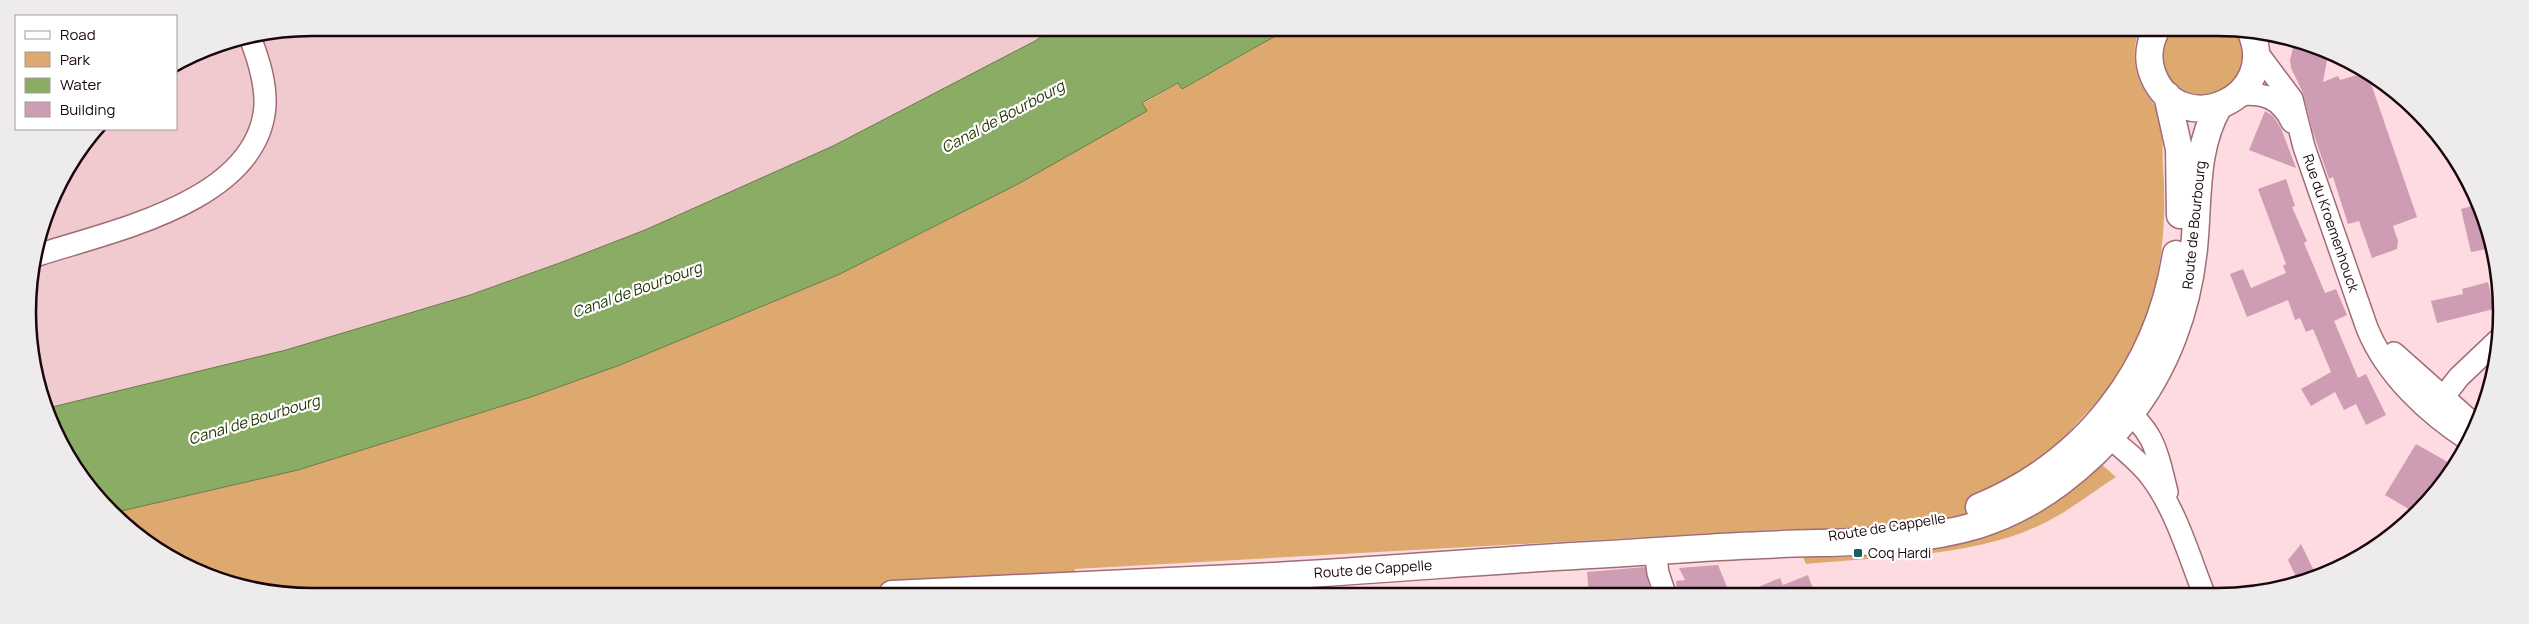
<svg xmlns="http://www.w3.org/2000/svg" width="2529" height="624" viewBox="0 0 2529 624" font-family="Manrope,sans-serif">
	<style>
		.built { fill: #f1cacf }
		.green { fill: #dda96e }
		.water { fill: #8bac65; stroke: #697a4a }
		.building { fill: #ce9db4 }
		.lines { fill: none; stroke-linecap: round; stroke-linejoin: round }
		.minor-casing { stroke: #a06d75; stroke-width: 24 }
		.major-casing { stroke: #a06d75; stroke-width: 29 }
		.minor { stroke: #fff; stroke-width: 21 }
		.major { stroke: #fff; stroke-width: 26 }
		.poi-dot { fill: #14625e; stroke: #fff; stroke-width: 2 }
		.labels { text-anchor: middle; stroke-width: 4.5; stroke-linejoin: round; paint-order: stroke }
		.street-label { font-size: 14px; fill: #19070b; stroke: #fff }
		.poi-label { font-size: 14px; fill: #19070b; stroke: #fff; text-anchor: start }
		.water-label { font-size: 15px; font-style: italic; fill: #243802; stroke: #fff }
		.rim { fill: none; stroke: #19070b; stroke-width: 2.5 }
	</style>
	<rect width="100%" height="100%" fill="#fedbe0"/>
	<path class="built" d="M312,28H1054L1035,41L833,146L645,230L565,261L470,295L286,350L48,408L37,386L28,293L57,186L101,129H176V66L203,49Z"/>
	<path class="green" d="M1289,29L2139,30C2131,53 2134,74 2147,95C2151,101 2157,108 2160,114C2164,127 2162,153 2163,167C2168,234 2159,309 2124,366C2109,391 2087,412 2067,434L2116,477C2092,492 2068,512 2042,524C1977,557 1878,557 1806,564L1791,529L1075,569L1077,594H275L170,559L117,512L298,470L531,397L620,365L840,274L1018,184L1146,111L1142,104L1179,83L1182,89C1218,69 1254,47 1289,29Z
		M2171,30H2234C2240,39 2244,51 2242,62C2229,124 2133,89 2171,30Z"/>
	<path class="water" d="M1054,28L1289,29C1254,47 1218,69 1182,89L1178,83L1142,103L1147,111L1018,184L840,274L620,365L531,397L298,470L117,512L86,485L48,408L286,350L470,295L565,261L645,230L833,146L1035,41Z"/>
	<path class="building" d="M2294,43L2328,55L2323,82L2338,76L2340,80L2367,72L2417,217L2393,226L2398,241L2397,249L2372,258L2359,221L2348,224L2333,177L2329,179L2313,132L2303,93L2291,68L2290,60Z
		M2265,111L2273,116L2281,128L2296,168L2249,150Z
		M2286,179L2295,206L2292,207L2307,241L2304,243L2325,293L2336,289L2347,315L2334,321L2358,378L2366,374L2386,415L2366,425L2356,404L2344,410L2335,392L2311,406L2301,389L2331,372L2313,329L2306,332L2300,318L2295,320L2288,300L2247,317L2230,274L2243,269L2251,288L2286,273L2283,266L2286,264L2258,189Z
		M2475,205L2492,239V248L2471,252L2461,209Z
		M2488,282L2494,309L2437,323L2431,301L2463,294L2462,289Z
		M2416,444L2453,465L2417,514L2385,495Z
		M2301,544L2316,575L2298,581L2288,560Z
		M1718,565L1730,594H1677L1676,581L1685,580L1679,568Z
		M1645,567L1651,593L1589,594L1587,572Z
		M1808,575L1815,594H1741L1780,578L1783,585Z"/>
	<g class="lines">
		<g class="minor-casing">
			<path id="minor" d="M2256,51L2292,99L2304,147L2367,328C2386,375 2428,414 2470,441
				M2238,95C2264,92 2280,98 2292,122
				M38,255C111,231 258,202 265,106C266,83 259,61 251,40
				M2394,353L2476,426
				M2119,403C2155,433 2156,448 2167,492
				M2434,409L2459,377L2498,340
				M2097,427C2115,443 2137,458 2151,477C2176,510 2189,556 2204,594
				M1655,551L1658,573L1665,594"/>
		</g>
		<g class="major-casing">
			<path id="major" d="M2156,30C2149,44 2147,60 2153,75C2180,142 2282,99 2250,30
				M2167,95L2179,149L2180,215
				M1979,507C2087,462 2158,369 2176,254
				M892,594C1012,588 1133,583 1254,577C1373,571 1491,560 1609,554C1660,551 1711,547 1762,545C1834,541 1908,546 1978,525C2037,507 2088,465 2127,418C2166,370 2188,309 2194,248C2199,200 2194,149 2219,106"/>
		</g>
		<use href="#minor" class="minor"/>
		<use href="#major" class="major"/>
	</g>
	<rect class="poi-dot" x="1853" y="548" width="10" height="10" rx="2.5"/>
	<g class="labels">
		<g class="street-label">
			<text transform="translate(2331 223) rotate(71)" y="5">Rue du Kroemenhouck</text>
			<text transform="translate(2194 225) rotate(-84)" y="5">Route de Bourbourg</text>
			<text transform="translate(1887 527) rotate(-9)" y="5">Route de Cappelle</text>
			<text transform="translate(1373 569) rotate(-4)" y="5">Route de Cappelle</text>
		</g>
		<g class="poi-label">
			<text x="1868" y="558">Coq Hardi</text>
		</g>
		<g class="water-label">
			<text transform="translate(1003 117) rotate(-28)" y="5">Canal de Bourbourg</text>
			<text transform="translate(637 290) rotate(-20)" y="5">Canal de Bourbourg</text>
			<text transform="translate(254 420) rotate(-17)" y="5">Canal de Bourbourg</text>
		</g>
	</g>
	<path d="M0 0H2529V624H0ZM312 36H2217A276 276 0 0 1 2493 312V312A276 276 0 0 1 2217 588H312A276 276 0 0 1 36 312V312A276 276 0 0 1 312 36Z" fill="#edebeb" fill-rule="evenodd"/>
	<path class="rim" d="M312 36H2217A276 276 0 0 1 2493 312V312A276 276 0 0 1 2217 588H312A276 276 0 0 1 36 312V312A276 276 0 0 1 312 36Z"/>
	<rect x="15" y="15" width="162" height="115" fill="#ffffff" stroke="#a39c9d"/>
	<rect x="25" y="31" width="25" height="8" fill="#ffffff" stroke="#a39c9d"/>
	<text x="60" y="40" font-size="15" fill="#19070b">Road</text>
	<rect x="25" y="52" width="25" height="15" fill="#dda96e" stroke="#a39c9d"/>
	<text x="60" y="65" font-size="15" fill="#19070b">Park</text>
	<rect x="25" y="78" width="25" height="15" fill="#8bac65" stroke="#a39c9d"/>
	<text x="60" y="90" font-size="15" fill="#19070b">Water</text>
	<rect x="25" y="102" width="25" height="15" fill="#ce9db4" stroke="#a39c9d"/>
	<text x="60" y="115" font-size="15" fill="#19070b">Building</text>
</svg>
